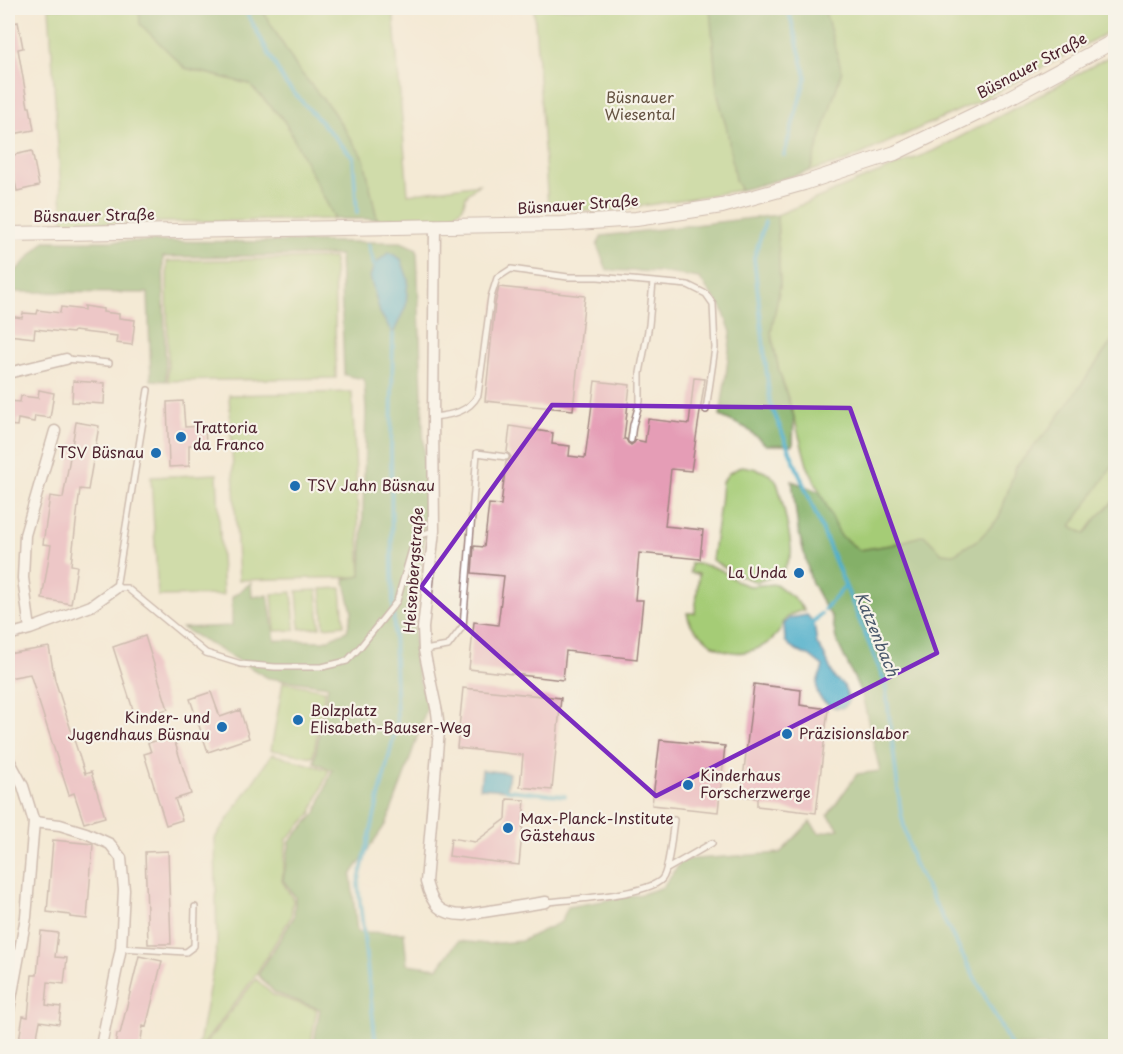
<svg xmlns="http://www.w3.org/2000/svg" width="1123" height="1054" viewBox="0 0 1123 1054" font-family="'Playpen Sans',sans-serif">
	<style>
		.green { fill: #a5cc76; stroke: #787650; stroke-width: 1.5 }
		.forest { fill: #84b067; stroke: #676849; stroke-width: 1.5 }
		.water { fill: #4badca; stroke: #4a667a; stroke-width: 1.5 }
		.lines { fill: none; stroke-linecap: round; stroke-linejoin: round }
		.stream { stroke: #4badca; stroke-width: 4 }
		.building { fill: #e59db6 }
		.service-casing { stroke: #9f8480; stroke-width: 8 }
		.minor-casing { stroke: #9f8480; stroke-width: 13 }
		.tertiary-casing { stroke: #9f8480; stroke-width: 16 }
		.service { stroke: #fff; stroke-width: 5 }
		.minor { stroke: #fff; stroke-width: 10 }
		.tertiary { stroke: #fff; stroke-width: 14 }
		.marked { fill: none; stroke: #7b2cbf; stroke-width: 4.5; stroke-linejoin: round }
		.poi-dot { fill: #1f6fb2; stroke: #f7f3e8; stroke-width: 2 }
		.labels { text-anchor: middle; stroke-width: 4.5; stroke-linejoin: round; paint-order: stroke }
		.street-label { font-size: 15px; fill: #4a1f2b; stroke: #f7f3e8 }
		.park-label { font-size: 15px; fill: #655342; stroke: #f7f3e8 }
		.poi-label { font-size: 15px; fill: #4a1f2b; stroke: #f7f3e8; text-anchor: start }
		.water-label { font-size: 16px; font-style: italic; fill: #4a586b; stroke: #f7f3e8 }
	</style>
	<rect width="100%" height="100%" fill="#f7f3e8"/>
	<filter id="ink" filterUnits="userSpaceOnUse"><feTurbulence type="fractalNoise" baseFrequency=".0167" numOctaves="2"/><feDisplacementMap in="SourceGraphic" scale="12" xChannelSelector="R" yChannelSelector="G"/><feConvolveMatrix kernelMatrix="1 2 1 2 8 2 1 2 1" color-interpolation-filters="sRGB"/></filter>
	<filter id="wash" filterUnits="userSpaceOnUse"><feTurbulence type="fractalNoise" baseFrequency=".008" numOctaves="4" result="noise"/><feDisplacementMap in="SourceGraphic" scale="24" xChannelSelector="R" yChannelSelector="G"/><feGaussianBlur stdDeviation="1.35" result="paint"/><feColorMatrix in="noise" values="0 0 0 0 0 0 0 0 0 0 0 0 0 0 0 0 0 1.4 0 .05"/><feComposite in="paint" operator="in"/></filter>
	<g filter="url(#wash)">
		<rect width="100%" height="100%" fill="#f4ead5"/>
		<path class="green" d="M49,8H139L141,24L185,68L249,84L284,120L335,219L63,224Z
			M261,8H393L408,194L479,184L466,196L463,207L451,217L377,219L364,159L331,109L297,68Z
			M534,8H1115L1116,28L982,100L846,161L810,171L814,157L735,180L741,190L655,204L600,212L548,206Z
			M1115,53V337L1052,426L1016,467L999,518L979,539L954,555L942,553L924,536L891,545L859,550L840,535L807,465L794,417L779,371L771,332L780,286L777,215L858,181L933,151L1044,93Z
			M334,258L336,378L168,381L167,261Z
			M352,392L361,577L239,580L229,395Z
			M1115,437V500L1095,520L1085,534L1071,526Z
			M742,466C753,468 770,471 776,481C780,488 793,547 791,554C789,561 784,568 781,574L757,582L735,574L712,560L720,505L722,482L729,473Z
			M217,474L223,595L158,596L151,477Z
			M691,563L710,566L721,570L738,582L749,586L776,584L794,598L804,610C793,613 787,615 782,625C780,629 781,630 778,633C761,654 729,660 708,641C696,629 691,630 687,613H695L699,574L690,573Z
			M341,588L344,625L324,627L321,589Z
			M317,590L320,627L300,629L297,591Z
			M292,592L295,630L275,631L272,594Z
			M283,682L325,690L313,757L271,750Z
			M272,754L329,770L311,814L287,839L282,881L293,899L291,917L253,979L202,1046H197L200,1039L217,945L215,838Z
			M256,979L273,995L317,1009L311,1042L312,1046H204Z"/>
		<path class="forest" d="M139,8H261L297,68L331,109L364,159L377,219H335L284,120L249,84L185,68L140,24Z
			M710,8H824L842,71L810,171L741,190L735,180L727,130L717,92Z
			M777,215L780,286L771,332L779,371L794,417L793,445H766L746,428L720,416L726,375L731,332L722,308L699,278L659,272L607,270L597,245L602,236Z
			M45,241L401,242L417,249L426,510L423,553L414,618L415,664L427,707L406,771L387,822L351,875L357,932L404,933L407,964L438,968L458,941L487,944L521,941L561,922L568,907L642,894L663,887L682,860L780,853L810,822L819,833L839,829L828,815L857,774L880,771L862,695L836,639L832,617L825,607L811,581L798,529L792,481L820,492L840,535L859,550L891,545L924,535L942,553L954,554L979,539L999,518L1016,467L1052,426L1115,337V463L1071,526L1085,534L1095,520L1115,500V1046H315L314,1042L320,1009L275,993L258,975L294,917L295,897L283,880L290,841L316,813L332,770L314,762L328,686L268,678L182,628L232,626V597L251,583L252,597L268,595L275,640L324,641L347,631L352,612L344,579L361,576L366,410L364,379L344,375L340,255L163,257L166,381L151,380L148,293L8,292V279Z"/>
		<path class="water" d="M389,252L401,259L408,279L406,306L393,334L380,313L370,277L374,265Z
			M807,615L814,623L817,644L824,654L834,677L844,686L849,700L845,707C833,711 815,700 817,685C817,679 822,673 823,666L809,655L803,654L790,646L785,641L784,624L790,618Z
			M482,770L509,773L507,790L480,788Z"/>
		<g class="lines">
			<path class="stream" d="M244,8L285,83L353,157L357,213
				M784,155L806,77L788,8
				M765,222L754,258L770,403L885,682L901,814L913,862L1011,1046
				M368,244L374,265
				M825,609L845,586
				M813,622L821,614
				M507,790L565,796
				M376,1046L358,884L397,723L392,570L391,451L393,334"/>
		</g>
		<g id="blocks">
			<path class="building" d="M18,22L23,48L18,49L28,107H30L34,130L13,134L8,105V24Z
				M32,151L39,186L17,191L9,156Z
				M499,287L585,296L573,410L485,401L495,304Z
				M84,306L103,309V312L119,314V318L135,320L132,345L116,343L117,336L74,331L73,333L63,332L35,329L34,338L8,335V316L22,318L23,313L37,314L38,310L60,313L61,307L84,310Z
				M694,378L705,379L691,471L671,469L665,526L703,530L700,559L639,553L635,600H643L637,659L566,651L563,680L469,669L474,622L498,625L504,576L472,573L474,546L484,547L489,504L501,505L506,462L509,460L511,457L509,454L507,452L510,426L553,433L552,444L570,446L569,456L585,458L595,381L630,385L624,439H626L628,443L631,445L634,443L636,440L645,442L648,419L689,424Z
				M73,381L105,383L104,404L72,402Z
				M39,390L54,393L50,418L35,416L34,422L18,419L17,426L8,425V401L20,402L21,396L38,398Z
				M183,401L185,427L205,426L206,445H189V466L169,467L167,402Z
				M76,422L99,426L88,490L80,489L71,565L77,566L71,604L42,599L51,545L43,544L50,496L63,498Z
				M145,636L168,709L136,719L113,647Z
				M49,647L55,680L85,774L91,772L105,817L84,823L74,793L69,795L30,674L8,678V654Z
				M754,684L801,690L800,705L828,709L816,813L757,806V798L741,796Z
				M463,688L561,698L552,790L520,787L523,755L457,748Z
				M211,692L220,717L240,710L249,738L208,752L190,699Z
				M173,736L191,794L175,799L182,820L166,825L144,754L151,752L148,743Z
				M660,740L725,746L718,812L652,805Z
				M507,799L525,800L519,865L449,856L451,838L475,842L506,819Z
				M53,840L93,844L87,919L70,917V915L47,912Z
				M168,851L171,944H148L145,852Z
				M41,931L58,933L55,957L67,958L64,984L48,982L46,1005L61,1007L59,1024L40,1021L35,1047H18L23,1016L28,1017L32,975H37Z
				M139,956L162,961L146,1027L143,1026L140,1047H115L117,1034H120Z"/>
		</g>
	</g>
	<g filter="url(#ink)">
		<use href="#blocks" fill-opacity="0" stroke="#9f8480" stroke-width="1.5"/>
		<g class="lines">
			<g class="service-casing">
				<path id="service" d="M66,359L109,363
					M148,390L116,588H127L206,653L241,664L275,667H322L347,661L361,646L397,601L412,549L421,535L434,531
					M433,417C452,415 469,412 478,395L491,297L497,278L511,269L568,277H598L688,285L706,294L713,304L715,348L706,410
					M631,440L633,425L640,401V373L649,325L653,282
					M424,650L448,646L463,626L477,453L506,457
					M667,869L712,843
					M546,902C569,900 648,895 662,879C669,871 672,832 674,820
					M121,948L186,952L194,946L195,907"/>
			</g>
			<g class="minor-casing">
				<path id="minor" d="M435,227L433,417L434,531L423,628L424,650L437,712L439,730L426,882C432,905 440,915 464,915L546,902
					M8,373L66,359
					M30,629L23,578L25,535L55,431
					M8,635L30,629L91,606L116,588
					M8,758L23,786L34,822L26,917L8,1015
					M34,822L60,825L86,833L110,844L121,858L124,890L121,948L101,1046"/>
			</g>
			<g class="tertiary-casing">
				<path id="tertiary" d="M8,234L562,224L636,219L722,206L804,183L895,153L1001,102L1116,40"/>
			</g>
			<use href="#service" class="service"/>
			<use href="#minor" class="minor"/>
			<use href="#tertiary" class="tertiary"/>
		</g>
	</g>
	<path d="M0 0H1123V1054H0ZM552,405L850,408L937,653L656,796L421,587Z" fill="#f4ead5" fill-opacity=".55" fill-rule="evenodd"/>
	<path class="marked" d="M552,405L850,408L937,653L656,796L421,587Z"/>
	<g class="poi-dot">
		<circle cx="181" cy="437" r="6"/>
		<circle cx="156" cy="453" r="6"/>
		<circle cx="295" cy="486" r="6"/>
		<circle cx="799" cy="573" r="6"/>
		<circle cx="298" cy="720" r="6"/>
		<circle cx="222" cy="727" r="6"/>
		<circle cx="787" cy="734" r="6"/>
		<circle cx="688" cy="785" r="6"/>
		<circle cx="508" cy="828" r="6"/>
	</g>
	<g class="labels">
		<g class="street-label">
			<text transform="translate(1032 66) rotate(-28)" y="5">Büsnauer Straße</text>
			<text transform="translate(578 205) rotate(-4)" y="5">Büsnauer Straße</text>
			<text transform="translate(94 216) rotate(-1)" y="5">Büsnauer Straße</text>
			<text transform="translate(414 570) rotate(-86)" y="5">Heisenbergstraße</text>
		</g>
		<g class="park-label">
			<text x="640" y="103">Büsnauer<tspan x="640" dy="17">Wiesental</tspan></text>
		</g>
		<g class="poi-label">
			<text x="193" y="433">Trattoria<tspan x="193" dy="17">da Franco</tspan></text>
			<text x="144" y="458" text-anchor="end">TSV Büsnau</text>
			<text x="307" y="491">TSV Jahn Büsnau</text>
			<text x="787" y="578" text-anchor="end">La Unda</text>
			<text x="310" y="716">Bolzplatz<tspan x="310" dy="17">Elisabeth-Bauser-Weg</tspan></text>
			<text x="210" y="723" text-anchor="end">Kinder- und<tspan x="210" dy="17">Jugendhaus Büsnau</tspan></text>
			<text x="799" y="739">Präzisionslabor</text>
			<text x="700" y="781">Kinderhaus<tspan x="700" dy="17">Forscherzwerge</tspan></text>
			<text x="520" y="824">Max-Planck-Institute<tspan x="520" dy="17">Gästehaus</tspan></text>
		</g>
		<g class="water-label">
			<text transform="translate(877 634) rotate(68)" y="6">Katzenbach</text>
		</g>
	</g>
	<rect width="1123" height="1054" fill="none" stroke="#f7f3e8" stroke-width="30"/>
</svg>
